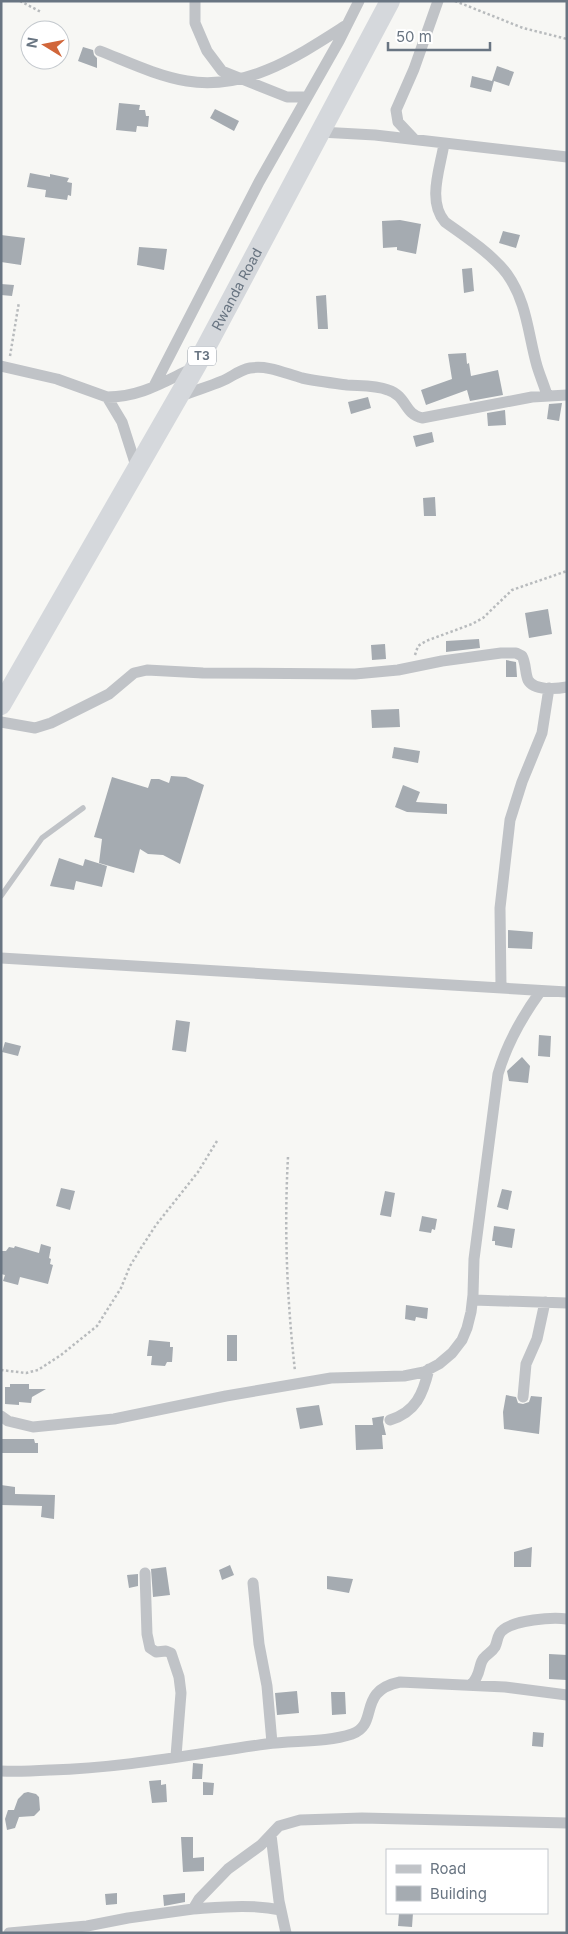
<svg xmlns="http://www.w3.org/2000/svg" width="568" height="1934" viewBox="0 0 568 1934" font-family="Inter,sans-serif">
	<style>
		.building { fill: #a5abb1 }
		.lines { fill: none; stroke-linecap: round; stroke-linejoin: round }
		.path { stroke: #b8bbbd; stroke-width: 2.5; stroke-dasharray: 2.5 2.5; stroke-linecap: butt }
		.lane { stroke: #c0c3c7; stroke-width: 5.5 }
		.street { stroke: #c0c3c7; stroke-width: 11 }
		.highway { stroke: #d5d8dc; stroke-width: 20 }
		.labels { text-anchor: middle; stroke-width: 5; stroke-linejoin: round; paint-order: stroke }
		.shield { fill: #fff; stroke: #969ea8; stroke-width: 1 }
		.shield-label { font-size: 12px; font-weight: bold; fill: #697582 }
		.street-label { font-size: 14px; fill: #697582; stroke: #fff }
	</style>
	<rect width="100%" height="100%" fill="#f7f7f4"/>
	<path class="building" d="M83,47L93,50L94,55L97,58V68L78,61Z
		M497,66L514,72L509,86L494,81L491,92L470,87L472,76L492,81Z
		M119,103L140,105L139,110H145L146,116H149L148,127L137,126L136,132L116,130Z
		M215,109L239,121L234,131L210,118Z
		M30,173L50,177V174L69,178L67,182L72,183L71,196L68,195L67,200L45,197L46,190L27,187Z
		M400,220L421,224L416,254L397,250V247L383,248L382,221Z
		M503,231L520,235L516,248L499,243Z
		M1,235L25,238L21,265L1,262Z
		M139,247L167,249L164,270L137,265Z
		M472,268L474,291L464,293L462,269Z
		M1,284L14,285L12,296L1,295Z
		M326,295L328,329H318L316,296Z
		M466,353L467,364L469,363L471,376L498,370L503,395L470,401L467,390L426,405L421,390L452,379L448,354Z
		M368,397L371,408L351,414L348,402Z
		M562,403L559,421L547,419L549,404Z
		M505,410L506,425L488,426L487,413Z
		M432,432L434,442L416,447L413,436Z
		M435,497L436,516H424L423,498Z
		M548,609L552,634L529,638L525,613Z
		M479,639L480,648L446,652V641Z
		M385,644L386,659L372,660L371,645Z
		M506,660L516,662L517,677H506Z
		M399,709L400,727L372,728L371,710Z
		M394,747L420,751L418,763L392,758Z
		M171,776L186,777L204,785L180,864L163,855L148,854L140,849L134,873L99,863L102,839L94,837L112,777L148,788L151,779H159L169,783Z
		M403,785L420,792L416,802L447,804V814L407,812L395,807Z
		M59,858L83,866L85,859L107,866L102,887L76,881L74,890L50,886Z
		M508,930L533,932L532,949L508,948Z
		M176,1020L190,1022L186,1052L172,1050Z
		M539,1035L551,1036L550,1057L538,1056Z
		M5,1042L21,1046L18,1056L2,1052Z
		M522,1057L530,1066L528,1083L509,1081L507,1071Z
		M61,1188L75,1191L70,1210L56,1206Z
		M502,1189L512,1191L508,1210L497,1207Z
		M385,1191L395,1193L391,1217L380,1215Z
		M422,1216L437,1219L435,1230L432,1229L431,1233L419,1231Z
		M494,1226L515,1229L512,1248L495,1245V1241H492Z
		M41,1244L51,1247L49,1258L51,1259L50,1264L53,1265L48,1284L20,1277L18,1285L3,1281L5,1275L1,1274V1251H6L9,1247L14,1248L15,1246L39,1253Z
		M406,1305L428,1308L427,1319L416,1317L415,1321L405,1319Z
		M227,1335H237V1361H227Z
		M149,1340L170,1342V1347H173L172,1362H167L165,1366L151,1365L152,1356H147Z
		M10,1384H29V1389H46L32,1397L31,1403L19,1402V1405L5,1404V1387H10Z
		M506,1395L516,1397L518,1403L523,1404L529,1402L531,1396L542,1397L539,1434L504,1429L503,1412Z
		M319,1405L323,1425L300,1429L296,1408Z
		M384,1416L383,1422L386,1435H382L383,1449L356,1450L355,1425H373L372,1418Z
		M1,1439H34L35,1443H38V1453H1Z
		M1,1485L15,1487V1494L55,1495L54,1519L41,1517L42,1506L1,1505Z
		M532,1547L531,1567H514V1552Z
		M230,1565L234,1575L222,1580L219,1570Z
		M166,1567L170,1595L153,1597L151,1569Z
		M138,1574V1586L129,1588L127,1575Z
		M327,1576L353,1579L349,1593L327,1589Z
		M549,1654L567,1655V1680L549,1679Z
		M297,1691L299,1713L277,1715L275,1693Z
		M331,1692H345L346,1714L332,1715Z
		M533,1732L544,1733L543,1747L532,1746Z
		M193,1763L203,1764L202,1779H192Z
		M161,1780V1785L166,1784L167,1802L152,1803L149,1781Z
		M203,1782L214,1783L213,1795H203Z
		M28,1792L36,1794L39,1797L40,1810L34,1816L19,1817L15,1828L7,1830L5,1819L8,1810H14L18,1799L24,1793Z
		M181,1837H193V1858L204,1857V1871L183,1872Z
		M117,1893V1904L106,1905L105,1894Z
		M185,1893V1902L164,1906L163,1895Z
		M399,1913H413L412,1927L398,1926Z"/>
	<g class="lines">
		<path class="path" d="M20,1L41,12
			M455,1L523,28L567,39
			M10,356L19,302
			M415,655L418,646L426,641L472,624L483,618L512,590L567,571
			M288,1157C284,1229 287,1300 295,1371
			M1,1370L26,1373L38,1370L61,1355L97,1326L121,1288L130,1266L141,1248L156,1225L198,1172L217,1141"/>
		<path class="lane" d="M1,896L42,838L83,808"/>
		<path class="street" d="M195,1V23L207,51L222,71L287,97H307
			M100,51C128,62 157,76 187,81C246,91 298,56 345,26
			M320,132L375,135L567,157
			M414,139L398,122L396,110L414,69L438,1
			M444,144C440,169 427,201 445,222C465,236 493,255 507,274C527,302 528,334 537,366C540,376 544,385 547,395
			M1,366L57,379L107,397L122,422L137,469
			M154,386L259,182L339,41L359,1
			M107,397C141,397 163,382 193,368
			M179,397C193,391 208,387 222,381C232,377 239,370 250,368C268,365 284,373 302,378C316,381 332,383 347,385C361,386 375,385 388,390C407,396 404,414 422,418L532,397L567,395
			M1,722L35,728L51,723L109,694L134,673L147,670L203,673L355,674L398,670L442,661L501,653H516L522,656C526,663 525,673 528,680C534,691 557,689 567,687
			M1,958L567,992
			M501,987L500,908L510,820L522,782L542,733L549,688
			M473,1300L567,1303
			M523,1397L526,1364L537,1339L545,1302
			M1,1416L8,1421L33,1427L114,1419L226,1396L331,1378L404,1376L424,1372L439,1364L452,1353L462,1340L467,1328L471,1312L473,1295L474,1259L498,1074C507,1043 522,1017 540,992
			M390,1420C416,1412 423,1394 429,1369
			M145,1573L147,1634L150,1648L156,1652L166,1651L171,1653L179,1677L181,1693L176,1756
			M253,1583L259,1644L267,1686L272,1743
			M471,1685C482,1674 478,1664 484,1658C487,1654 492,1652 495,1647C498,1641 497,1634 503,1630C515,1620 551,1617 567,1619
			M1,1771C18,1772 34,1771 51,1770C123,1768 194,1754 266,1744C294,1740 325,1743 352,1734C380,1724 356,1691 400,1682L505,1687L567,1695
			M271,1835L279,1901L286,1933
			M193,1909C223,1907 251,1904 281,1910
			M9,1933L87,1926L128,1918L193,1909L199,1899L228,1869L261,1845L279,1826L300,1820L362,1818L567,1823"/>
		<path class="highway" id="s1" d="M1,705L196,366L390,1"/>
	</g>
	<g class="labels">
		<rect class="shield" x="188" y="346.5" width="28" height="19" rx="4"/>
		<g class="shield-label">
			<text x="202" y="360">T3</text>
		</g>
		<g class="street-label">
			<text dy="5" stroke="none"><textPath href="#s1" startOffset="478">Rwanda Road</textPath></text>
		</g>
	</g>
	<rect width="568" height="1934" fill="none" stroke="#697582" stroke-width="5"/>
	<rect x="386" y="1849" width="162" height="65" fill="#ffffff" stroke="#c3c8cd"/>
	<rect x="396" y="1865" width="25" height="8" fill="#c0c3c7" stroke="#c3c8cd"/>
	<text x="430" y="1874" font-size="15" fill="#697582">Road</text>
	<rect x="396" y="1886" width="25" height="15" fill="#a5abb1" stroke="#c3c8cd"/>
	<text x="430" y="1899" font-size="15" fill="#697582">Building</text>
	<g transform="translate(45 45) rotate(280)"><circle r="24" fill="#ffffff" stroke="#c3c8cd"/>
	<path d="M0-4L9 19L0 12L-9 19Z" fill="#d1663a"/>
	<text y="-8" font-size="14" font-weight="bold" text-anchor="middle" fill="#697582">N</text>
	</g>
	<path d="M388 42v8h102v-8" fill="none" stroke="#697582" stroke-width="2.5"/>
	<text x="396" y="42" font-size="15" fill="#697582" stroke="#ffffff" stroke-width="4" paint-order="stroke">50 m</text>
</svg>
